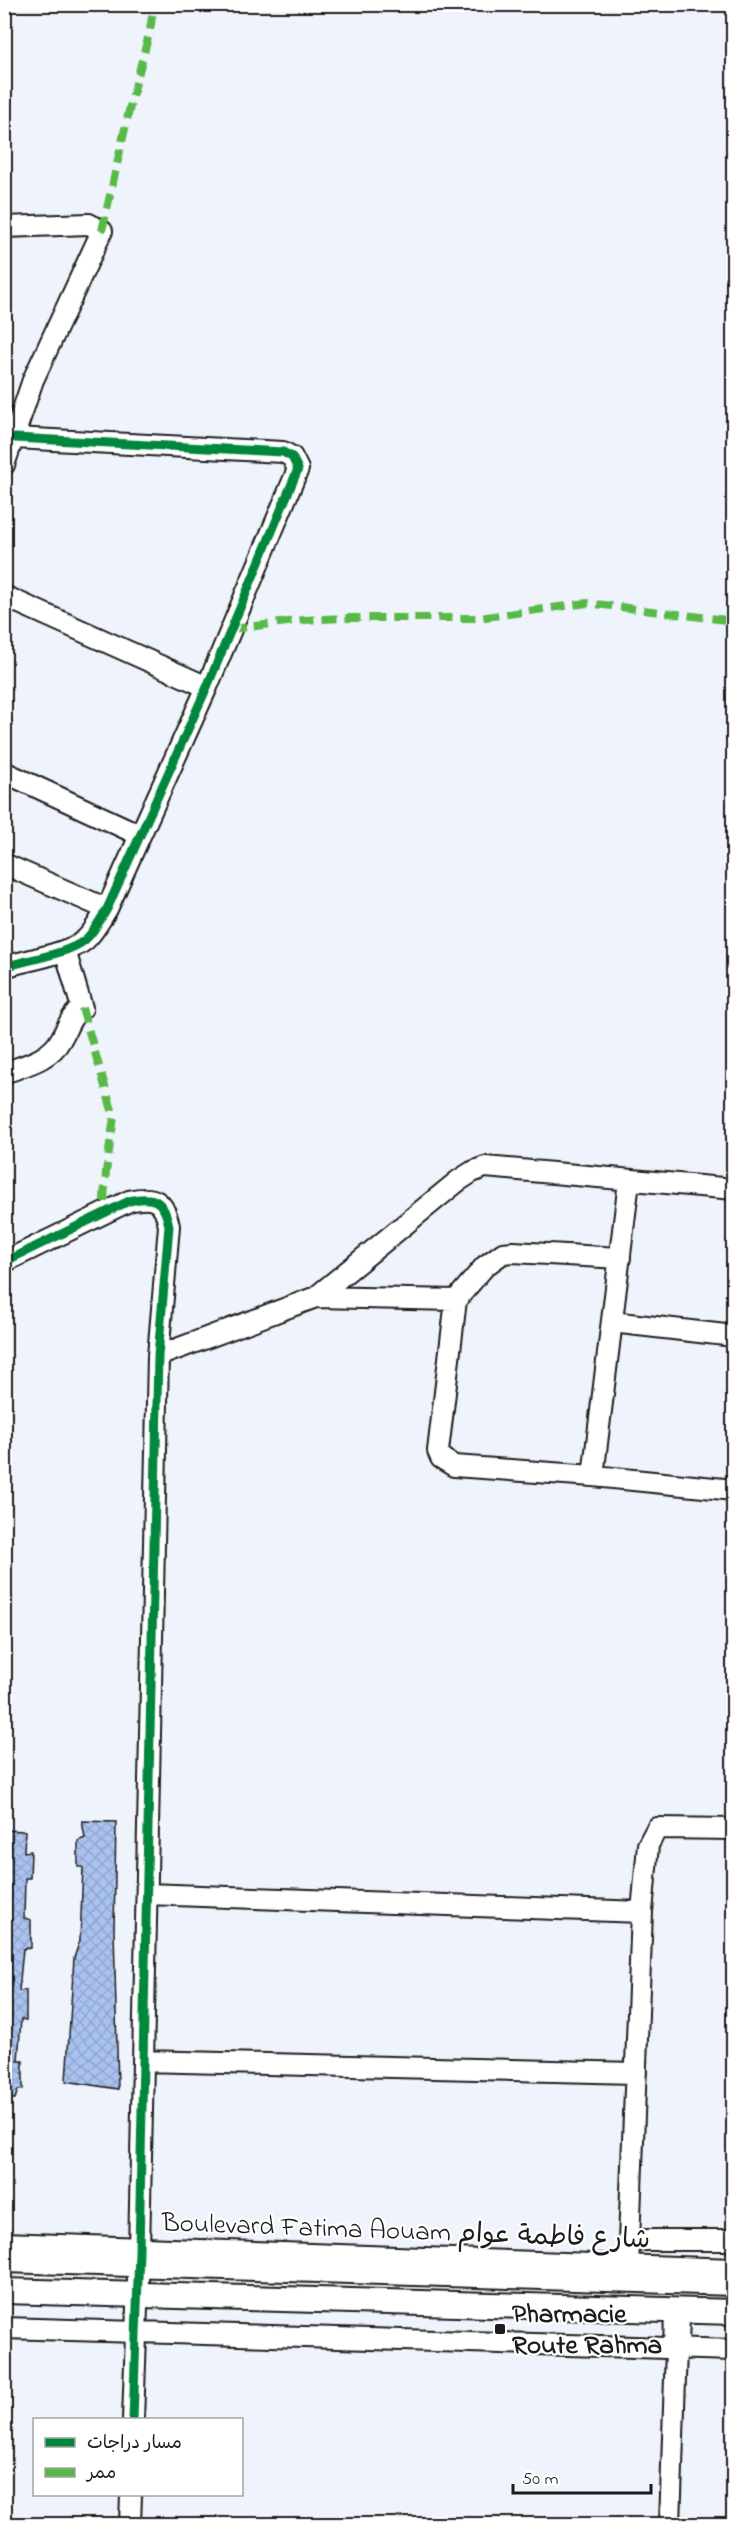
<svg xmlns="http://www.w3.org/2000/svg" width="738" height="2529" viewBox="0 0 738 2529" font-family="'Indie Flower','Playpen Sans Arabic',sans-serif">
	<style>
		.building { fill: url(#building-cross-hatch); stroke: #1c1c1c; stroke-width: 1.5 }
		.lines { fill: none; stroke-linecap: round; stroke-linejoin: round }
		.minor-casing { stroke: #1c1c1c; stroke-width: 24 }
		.major-casing { stroke: #1c1c1c; stroke-width: 28 }
		.minor { stroke: #fff; stroke-width: 20 }
		.major { stroke: #fff; stroke-width: 24 }
		.quiet { stroke: #58b947; stroke-width: 8; stroke-dasharray: 15 8; stroke-linecap: butt }
		.cycleway-casing { stroke: #fff; stroke-width: 13 }
		.cycleway { stroke: #00873e; stroke-width: 9 }
		.poi-dot { fill: #1c1c1c; stroke: #fff; stroke-width: 2 }
		.labels { text-anchor: middle; stroke-width: 4.5; stroke-linejoin: round; paint-order: stroke }
		.street-label { font-size: 27px; fill: #1c1c1c; stroke: #fff }
		.poi-label { font-size: 27px; font-weight: bold; fill: #1c1c1c; stroke: #fff; text-anchor: start }
	</style>
	<defs>
		<pattern id="building-cross-hatch" width="8" height="8" patternUnits="userSpaceOnUse" patternTransform="scale(1.5)"><rect width="8" height="8" fill="#a9c2f0"/><path d="M0 0l8 8M0 8l8-8" fill="none" stroke="#91a6cd"/></pattern>
	</defs>
	<rect width="100%" height="100%" fill="#eef3fc"/>
	<filter id="ink" filterUnits="userSpaceOnUse"><feTurbulence type="fractalNoise" baseFrequency=".0167" numOctaves="2"/><feDisplacementMap in="SourceGraphic" scale="12" xChannelSelector="R" yChannelSelector="G"/><feConvolveMatrix kernelMatrix="1 2 1 2 8 2 1 2 1" color-interpolation-filters="sRGB"/></filter>
	<g filter="url(#ink)">
		<path class="building" d="M82,1821L116,1822L114,1930L118,2089L66,2081L74,1958L80,1940L83,1867H78V1841L85,1838Z
			M4,1830L25,1831L24,1852L31,1851L30,1878H25L24,1918L31,1920V1948L23,1949L19,1991L26,1990V2020L21,2019L18,2061H23V2089L18,2090L15,2099H4Z"/>
		<g class="lines">
			<g class="minor-casing">
				<path id="minor" d="M4,227L89,224L102,231L33,380L4,465
					M4,596L207,687
					M4,772L140,835
					M4,864L107,909
					M4,967C26,960 68,954 85,940C94,932 100,920 107,909L207,687L298,469L292,457L283,452L15,438
					M4,1073C25,1065 50,1060 61,1039C68,1027 70,1016 82,1008L65,950
					M620,1258L513,1252L503,1253L485,1266L456,1300L438,1451L441,1458L454,1466L593,1476L734,1490
					M4,1262L129,1201C154,1195 164,1200 169,1226L158,1356L139,2251L133,2420
					M316,1297L458,1181L472,1172L485,1167L734,1189
					M612,1322L734,1336
					M158,1356L316,1297L456,1300
					M593,1476L629,1181
					M147,1894L642,1912L628,2267
					M642,1912L648,1845L657,1828L734,1829
					M143,2061L636,2073
					M629,2240H734
					M4,2262L734,2285
					M4,2328L734,2350
					M130,2524L131,2494
					M670,2524L676,2349"/>
			</g>
			<g class="major-casing">
				<path id="major" d="M4,2245L734,2271
					M4,2291L734,2312
					M676,2349L677,2311"/>
			</g>
			<use href="#minor" class="minor"/>
			<use href="#major" class="major"/>
			<path class="quiet" d="M102,231L131,102L150,30L154,4
				M231,629L304,620L345,618H479L587,603L734,621
				M82,1008L114,1117L106,1172L103,1213"/>
			<g class="cycleway-casing">
				<path id="cycleway" d="M4,967C26,960 68,954 85,940C94,932 100,920 107,909L207,687L298,469L292,457L283,452L15,438
					M4,1262L129,1201C154,1195 164,1200 169,1226L158,1356L139,2251L133,2420"/>
			</g>
			<use href="#cycleway" class="cycleway"/>
		</g>
	</g>
	<rect class="poi-dot" x="494" y="2323" width="12" height="12" rx="3"/>
	<g class="labels">
		<g class="street-label">
			<text transform="translate(406 2230) rotate(2)" y="9">Boulevard Fatima Aouam شارع فاطمة عوام</text>
		</g>
		<g class="poi-label">
			<text x="512" y="2322">Pharmacie<tspan x="512" dy="31">Route Rahma</tspan></text>
		</g>
	</g>
	<rect width="738" height="2529" fill="none" stroke="#fff" stroke-width="24"/>
	<rect x="12" y="12" width="714" height="2505" fill="none" stroke="#1c1c1c" stroke-width="2" filter="url(#ink)"/>
	<rect x="33" y="2418" width="210" height="78" fill="#ffffff" stroke="#a4a4a4" stroke-width="1.5"/>
	<rect x="45" y="2438" width="30" height="9" fill="#00873e" stroke="#a4a4a4" stroke-width="1.5"/>
	<text x="87" y="2448" font-size="18" fill="#1c1c1c">مسار دراجات</text>
	<rect x="45" y="2468" width="30" height="9" fill="#58b947" stroke="#a4a4a4" stroke-width="1.5"/>
	<text x="87" y="2478" font-size="18" fill="#1c1c1c">ممر</text>
	<path d="M513 2484v9h138v-9" fill="none" stroke="#1c1c1c" stroke-width="3"/>
	<text x="522" y="2484" font-size="18" fill="#1c1c1c" stroke="#ffffff" stroke-width="4.5" paint-order="stroke">50 m</text>
</svg>
